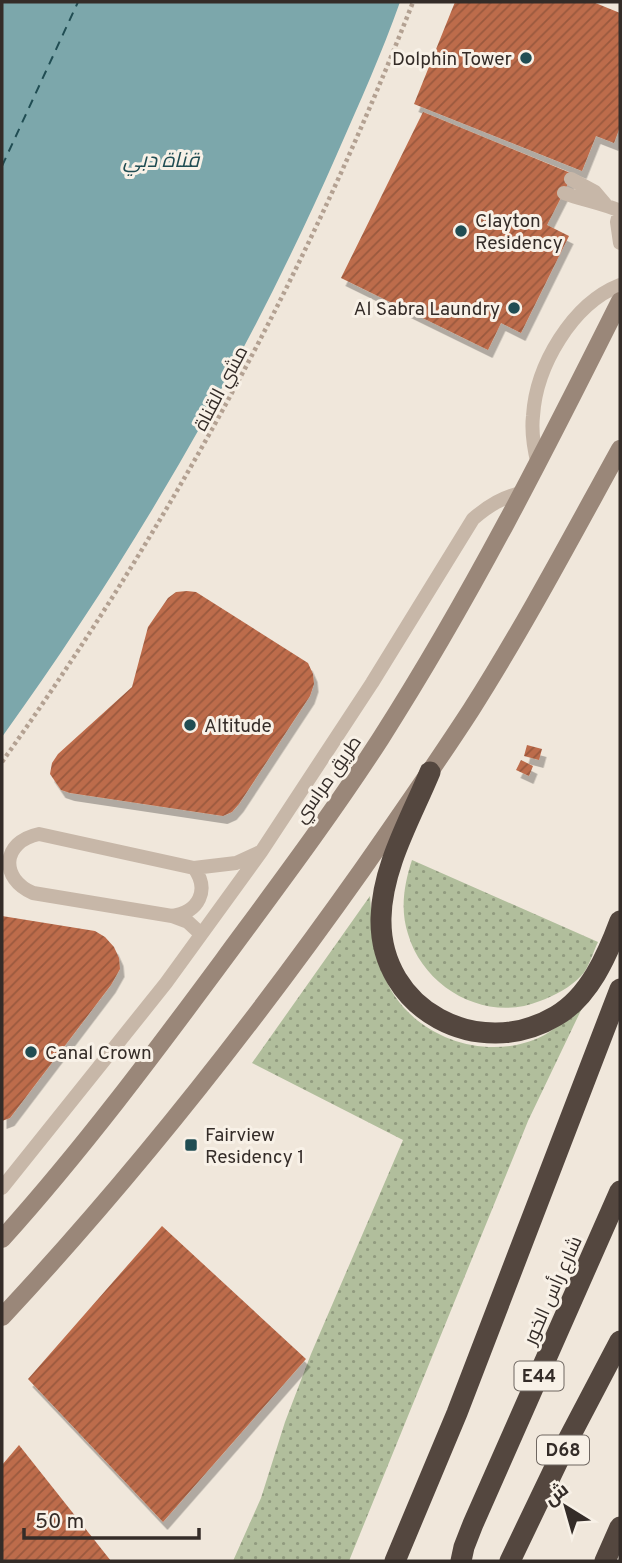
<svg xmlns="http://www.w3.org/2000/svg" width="622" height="1563" viewBox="0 0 622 1563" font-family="Overpass,Cairo,sans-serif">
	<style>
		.grass { fill: url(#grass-dots) }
		.water { fill: #7ca7ab }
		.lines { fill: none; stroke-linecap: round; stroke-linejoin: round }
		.ferry { stroke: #204d53; stroke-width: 2; stroke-dasharray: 9 7; stroke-linecap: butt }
		.building { fill: url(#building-hatch); filter: url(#shadow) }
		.path { stroke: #b3a192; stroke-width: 4.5; stroke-dasharray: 3.5 3.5; stroke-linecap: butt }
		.lane { stroke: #c7b7a8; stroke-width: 14 }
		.secondary { stroke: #9a8779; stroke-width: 18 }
		.highway { stroke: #54473f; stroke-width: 21 }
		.poi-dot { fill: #204d53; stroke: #f8f1e7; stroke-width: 2.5 }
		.labels { text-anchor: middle; stroke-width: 6; stroke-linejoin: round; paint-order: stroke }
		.shield { fill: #f8f1e7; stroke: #6f6761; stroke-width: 2 }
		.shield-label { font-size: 18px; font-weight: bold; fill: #342c28 }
		.poi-label { font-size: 19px; fill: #342c28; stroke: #f8f1e7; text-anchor: start }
		.street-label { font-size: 19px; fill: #342c28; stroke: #f8f1e7 }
		.water-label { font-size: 21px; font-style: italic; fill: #204d53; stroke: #f8f1e7 }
	</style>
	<defs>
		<pattern id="grass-dots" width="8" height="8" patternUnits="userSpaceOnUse" patternTransform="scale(1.75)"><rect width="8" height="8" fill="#b1be9c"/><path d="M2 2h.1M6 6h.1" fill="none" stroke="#919b7f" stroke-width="1.8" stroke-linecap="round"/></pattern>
		<pattern id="building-hatch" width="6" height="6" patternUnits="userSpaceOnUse" patternTransform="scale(1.75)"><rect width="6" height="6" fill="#bd6c4b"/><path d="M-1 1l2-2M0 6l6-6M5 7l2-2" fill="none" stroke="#9a593e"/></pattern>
		<filter id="shadow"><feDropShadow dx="4.5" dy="8" stdDeviation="0" flood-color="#0004"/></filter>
	</defs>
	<rect width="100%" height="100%" fill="#f0e7db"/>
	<path class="grass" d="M412,860L598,942C593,952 589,968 581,976C571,987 554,996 540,1001C487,1023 424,989 408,934C400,910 404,884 412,860Z
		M370,896C372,921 374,946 382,970C402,1032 478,1063 536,1039C554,1032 570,1015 584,1004L528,1121L349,1561H233L261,1498L285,1422L311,1354L403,1140L252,1063Z"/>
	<path class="water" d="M2,2H400C382,53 359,104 337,154C247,359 133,555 2,737Z"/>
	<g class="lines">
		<path class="ferry" d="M2,166L78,2"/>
	</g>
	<path class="building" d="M455,2H593L620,13V127L614,143L596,136L582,171L414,104Z
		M423,112L573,174L547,225L569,236L521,333L501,323L488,350L341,278Z
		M187,591L196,592L308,663L313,674L314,684L310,696L239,804L232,812L223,816L70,793L61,790L50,774L52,763L58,754L132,687L148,627L168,598L176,592Z
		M527,745L542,749L539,760L524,756Z
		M521,760L533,766L529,776L516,770Z
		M2,916L95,931L105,937L114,947L119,958L120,969L111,985L10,1118L2,1121Z
		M162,1226L306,1359L163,1522L28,1379Z
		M19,1445L111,1561H2V1465Z"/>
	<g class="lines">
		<path class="path" d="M2,762C171,524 307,273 413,2"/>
		<path class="lane" d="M571,179L595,192L606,205
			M564,193C582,200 602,203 620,211
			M620,210L617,222L620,243
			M538,465C534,449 531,433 533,416C536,366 572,304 620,285
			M172,916C199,912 210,890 194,868
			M201,934L188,922L172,916L33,893C0,879 1,842 39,834L194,868L236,863L260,852
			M2,1188L166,983L261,852L372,683L473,519C489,505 503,497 524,492"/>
		<path class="secondary" d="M2,1239C82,1150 153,1055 224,959C277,887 332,814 381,738C471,597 546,449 620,301
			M2,1317C133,1177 251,1027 362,870C399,817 436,764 471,710C525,625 572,536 620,449"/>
		<path class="highway" d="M430,772C411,818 382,867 381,918C379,1010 479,1062 556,1016C589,997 607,956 620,921
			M395,1561L457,1413L620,989
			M461,1561L464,1547L473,1524L620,1191
			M510,1561L568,1440L620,1341
			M605,1561L620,1527"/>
	</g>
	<g class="poi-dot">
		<circle cx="526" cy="58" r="7"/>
		<circle cx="461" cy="231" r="7"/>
		<circle cx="514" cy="308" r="7"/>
		<circle cx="190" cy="725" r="7"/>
		<circle cx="31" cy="1052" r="7"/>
		<rect x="184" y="1138" width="14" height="14" rx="3.5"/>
	</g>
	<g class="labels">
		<g class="shield">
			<rect x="514.5" y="1361.5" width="49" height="29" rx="5"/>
			<rect x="537" y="1435.5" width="52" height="29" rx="5"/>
		</g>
		<g class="shield-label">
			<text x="539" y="1382">E44</text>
			<text x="563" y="1456">D68</text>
		</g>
		<g class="poi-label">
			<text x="512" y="65" text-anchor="end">Dolphin Tower</text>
			<text x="475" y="227">Clayton<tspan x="475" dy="22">Residency</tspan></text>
			<text x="500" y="315" text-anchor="end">Al Sabra Laundry</text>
			<text x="204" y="732">Altitude</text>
			<text x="45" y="1059">Canal Crown</text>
			<text x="205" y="1141">Fairview<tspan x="205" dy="22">Residency 1</tspan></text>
		</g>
		<g class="street-label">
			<text transform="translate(220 388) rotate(-62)" y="7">مشي القناة</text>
			<text transform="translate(327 779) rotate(-55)" y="7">طريق مراسي</text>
			<text transform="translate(552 1290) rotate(-66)" y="7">شارع رأس الخور</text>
		</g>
		<g class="water-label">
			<text x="161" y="167">قناة دبي</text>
		</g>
	</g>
	<rect width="622" height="1563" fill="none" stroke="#342c28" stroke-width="7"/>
	<g transform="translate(566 1507) rotate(323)" stroke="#f8f1e7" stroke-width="5" paint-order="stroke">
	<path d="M0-5L12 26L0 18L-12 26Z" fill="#342c28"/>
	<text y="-10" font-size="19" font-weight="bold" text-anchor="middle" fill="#342c28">ش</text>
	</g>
	<path d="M24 1528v10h175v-10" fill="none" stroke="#342c28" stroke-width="3.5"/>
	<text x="35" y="1528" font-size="21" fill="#342c28" stroke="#f8f1e7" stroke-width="5" paint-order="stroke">50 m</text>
</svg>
